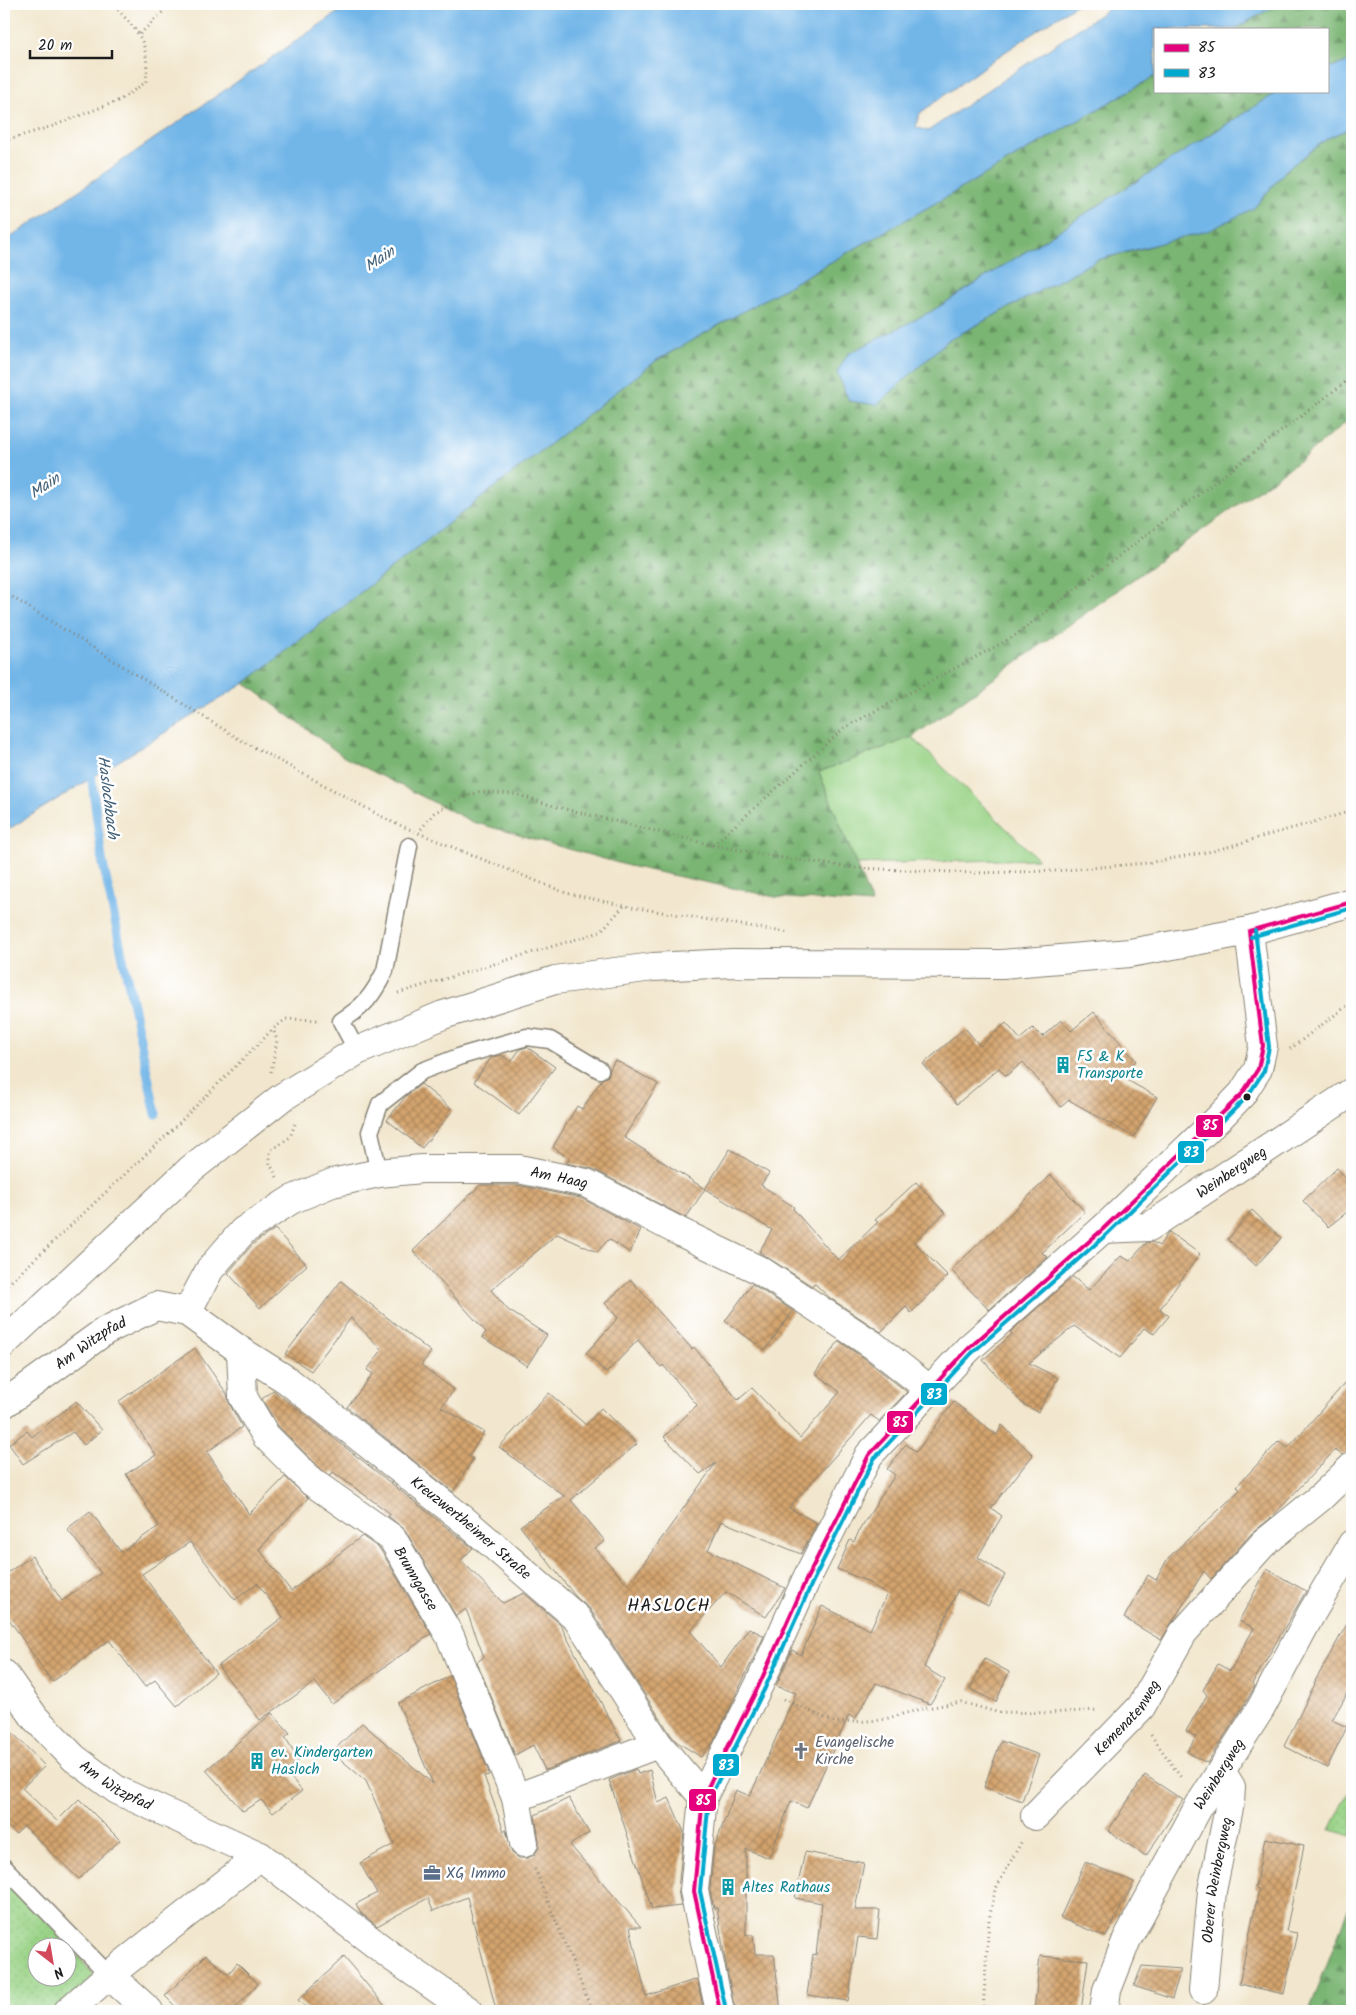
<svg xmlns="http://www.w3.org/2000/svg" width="1356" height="2015" viewBox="0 0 1356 2015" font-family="Kalam,sans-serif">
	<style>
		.grass { fill: #99d386; stroke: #5a7851 }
		.forest { fill: url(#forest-firs); stroke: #4b6848 }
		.garden { fill: url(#garden-dots); stroke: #5a7851; fill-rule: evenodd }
		.water { fill: #72b6e8; stroke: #476982 }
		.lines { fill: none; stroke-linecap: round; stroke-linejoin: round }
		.stream { stroke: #72b6e8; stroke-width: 9 }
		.building { fill: url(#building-cross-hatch) }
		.lane-casing { stroke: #878275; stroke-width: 19 }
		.street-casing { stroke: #878275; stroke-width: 30 }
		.secondary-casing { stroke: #878275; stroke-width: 30 }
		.path { stroke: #878275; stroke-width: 3; stroke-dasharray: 1 4; stroke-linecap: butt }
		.lane { stroke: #fff; stroke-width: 16 }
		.street { stroke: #fff; stroke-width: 28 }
		.secondary { stroke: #fff; stroke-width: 28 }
		.path-bridge { stroke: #878275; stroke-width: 3; stroke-dasharray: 1 4; stroke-linecap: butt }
		.bus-1-casing { stroke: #fff; stroke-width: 8 }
		.bus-2-casing { stroke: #fff; stroke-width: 8 }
		.bus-1 { stroke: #e5007d; stroke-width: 4 }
		.bus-2 { stroke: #00a9ce; stroke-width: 4 }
		.bus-dot { fill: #1c1c1c; stroke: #fff; stroke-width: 2 }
		.labels { text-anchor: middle; stroke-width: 5; stroke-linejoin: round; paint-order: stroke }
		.culture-label { font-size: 15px; fill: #0d838f; stroke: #fff; text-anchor: start }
		.street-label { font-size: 15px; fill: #1c1c1c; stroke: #fff }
		.worship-label { font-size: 15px; fill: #5b616d; stroke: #fff; text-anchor: start }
		.service-label { font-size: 15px; fill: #4e5e75; stroke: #fff; text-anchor: start }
		.water-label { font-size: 16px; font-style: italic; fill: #436178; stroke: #fff }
		.quarter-label { font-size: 18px; letter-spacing: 1px; fill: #1c1c1c; stroke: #fff }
		.line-badge { stroke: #fff; stroke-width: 2 }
		.badge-label { font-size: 14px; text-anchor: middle; font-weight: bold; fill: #fff }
	</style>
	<defs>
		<pattern id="forest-firs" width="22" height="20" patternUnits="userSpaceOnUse" patternTransform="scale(1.25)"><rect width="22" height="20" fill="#7ab573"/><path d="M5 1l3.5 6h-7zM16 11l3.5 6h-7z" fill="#63925e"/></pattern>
		<pattern id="garden-dots" width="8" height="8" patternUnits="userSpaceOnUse" patternTransform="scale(1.25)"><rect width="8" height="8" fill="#99d386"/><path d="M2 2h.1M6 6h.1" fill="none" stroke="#83b573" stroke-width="1.8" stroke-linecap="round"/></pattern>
		<pattern id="building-cross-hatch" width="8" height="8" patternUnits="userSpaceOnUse" patternTransform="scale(1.25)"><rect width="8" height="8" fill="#d4a46e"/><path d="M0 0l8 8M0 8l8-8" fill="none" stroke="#ab855a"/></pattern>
	</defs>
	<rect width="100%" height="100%" fill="#fff"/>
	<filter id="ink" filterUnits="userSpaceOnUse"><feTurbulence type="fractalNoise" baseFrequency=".02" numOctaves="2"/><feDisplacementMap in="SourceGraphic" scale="10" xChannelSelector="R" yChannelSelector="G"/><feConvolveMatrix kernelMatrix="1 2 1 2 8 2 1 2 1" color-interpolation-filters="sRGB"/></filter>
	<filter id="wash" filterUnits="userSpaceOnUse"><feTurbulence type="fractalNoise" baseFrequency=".0096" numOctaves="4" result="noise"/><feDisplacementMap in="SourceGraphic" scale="20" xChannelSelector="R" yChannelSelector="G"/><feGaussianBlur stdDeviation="1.12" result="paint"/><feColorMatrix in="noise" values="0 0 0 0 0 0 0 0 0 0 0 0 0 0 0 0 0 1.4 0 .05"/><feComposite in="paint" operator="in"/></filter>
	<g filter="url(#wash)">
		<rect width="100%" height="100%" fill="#f2e7ce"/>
		<path class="grass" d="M912,737L1038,859L856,864L819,772Z"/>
		<path class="forest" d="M1278,4H1352V61L1327,68V29H1235Z
			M1155,76V91H1279L932,311L848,354L877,405L947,341L1097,260L1148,247L1254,208L1286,170L1328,138L1352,127V417L1303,458L912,737L819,772L872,904L775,897L629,866L473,822L344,757L245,683L657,360L941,200Z
			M1352,1899V2011H1309Z"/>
		<path class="garden" d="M1352,1786V1836L1330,1830Z
			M4,1864L95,1977L57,2011H4ZM38,1948H68V1978H38Z"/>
		<path class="water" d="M350,4H1077L993,60L920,113L916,127L928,131L1115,4H1278L1235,29H1155V76L941,200L657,360L245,683L4,832V242Z
			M1352,61V127L1328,138L1286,170L1254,208L1210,230L1097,260L947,341L877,405L849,401L837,372L848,354L932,311L1279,91H1327V68Z"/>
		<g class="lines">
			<path class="stream" d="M90,766L102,859L156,1114"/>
		</g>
		<g id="blocks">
			<path class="building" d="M1094,1012L1136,1061L1120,1076L1157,1097L1134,1137L1069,1100L1061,1107L1023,1062L1006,1076L999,1068L957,1104L923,1064L965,1028L980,1046L1006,1023L1020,1039L1033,1028L1042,1037L1061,1020L1071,1031Z
				M527,1047L555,1067L519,1115L474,1082L491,1058L502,1055L511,1062L520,1049Z
				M615,1060L658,1084L624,1137L705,1189L686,1218L593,1169L566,1163L570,1159L553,1147L577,1106L582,1109L602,1079L608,1076L610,1069Z
				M421,1084L453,1110L422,1148L387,1120L406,1096Z
				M730,1149L769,1173L761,1185L794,1207L793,1209L838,1260L878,1222L875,1220L916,1182L945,1213L914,1242L948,1276L911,1313L906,1307L881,1332L830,1298L814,1283L812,1286L759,1252L772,1230L705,1189Z
				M1337,1168L1352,1185V1208L1328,1227L1303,1201Z
				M1051,1175L1085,1212L1042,1253L1048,1257L989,1310L951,1270Z
				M480,1185H517L581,1198L641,1230L630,1253L609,1239L597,1252L557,1234L491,1290L508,1310L547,1335L527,1366L482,1337L486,1332L413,1251Z
				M1252,1210L1281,1238L1256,1266L1228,1239Z
				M275,1229L307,1265L260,1308L228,1273L253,1244Z
				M1169,1232L1200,1254L1160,1309L1169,1316L1154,1334L1144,1328L1120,1358L1074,1326L1029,1363L1058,1378L1038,1412L1023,1404L983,1360L1012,1334L1010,1332L1073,1277L1089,1290L1121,1256L1130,1261L1146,1243L1153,1242L1159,1246Z
				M631,1280L692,1349L694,1347L738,1400L752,1388L800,1438L840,1392L815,1373L839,1341L864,1358L907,1392L879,1421L871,1415L789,1508L817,1523L801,1554L721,1521L708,1550L785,1588L766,1617L726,1592L690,1631L721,1667L749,1628L764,1636L714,1741L701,1757L677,1742L671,1735L590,1609L576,1597L520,1526L564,1496L499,1447L549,1393L586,1425L601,1408L637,1444L571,1500L605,1541L595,1548L628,1585L716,1463L700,1474L664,1437L697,1405L663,1365L661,1367L638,1340L606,1373L586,1353L618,1318L605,1303Z
				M341,1281L431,1352L421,1365L454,1390L441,1407L484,1432L469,1456L473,1459L453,1492L347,1407L373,1374L367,1370L382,1350L351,1318L311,1371L285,1354Z
				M752,1284L793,1311L765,1350L725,1321Z
				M195,1348L227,1394L230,1405L242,1427L207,1452L249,1514L285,1477L308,1498L259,1549L291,1591L362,1536L380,1549L431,1634L332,1704L315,1682L260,1720L218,1666L283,1617L257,1583L235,1600L190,1542L142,1574L216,1673L177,1706L155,1680L145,1687L109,1640L52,1682L4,1612V1575L32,1556L62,1601L101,1573L67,1529L90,1511L121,1552L159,1526L126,1474L156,1455L119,1401Z
				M1352,1375V1452L1342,1455L1335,1450L1272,1517L1251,1534L1211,1579L1204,1571L1161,1640L1124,1618L1148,1575L1156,1580L1168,1558L1240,1490L1237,1486L1279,1441L1288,1448Z
				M273,1390L473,1548L461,1560L503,1603L524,1593L560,1624L621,1741L545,1770L533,1745L515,1755L477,1662L484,1657L466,1609L456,1616L405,1530L388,1516L391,1514L333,1472L330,1476L322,1470L278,1426L262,1399Z
				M76,1401L102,1430L84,1445L73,1432L23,1464L9,1444L27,1431L32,1437Z
				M954,1402L997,1435L1002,1425L1033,1455L991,1508L1002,1516L978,1557L1005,1575L988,1606L958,1589L924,1667L945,1680L930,1704L876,1683L855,1719L849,1715L807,1808L791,1801L769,1858L746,1849V1935H753L755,1954H774L781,2011H735L724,1954L717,1908H714L710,1890L714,1848L736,1790L750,1796L796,1693L776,1686L792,1650L801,1655L822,1606L870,1630L887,1594L866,1581L837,1569L850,1540L854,1542L860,1529L895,1475L887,1469L906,1444L916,1452Z
				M1267,1569L1306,1591L1252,1684L1255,1686L1247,1700L1207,1763L1187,1752L1196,1737L1186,1731L1207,1695L1203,1690L1218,1664L1230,1671L1254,1628L1239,1621Z
				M1352,1615V1685L1332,1720L1347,1727L1327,1768L1284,1746L1315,1684L1314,1683Z
				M985,1659L1009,1672L996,1702L970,1689Z
				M450,1676L488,1770L489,1775L484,1776L504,1831L506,1830L512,1853L519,1858H527L534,1855L539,1848V1841L535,1815L569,1798L589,1833L570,1845L641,1927H630L646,1996L697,1979L704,2011H501L495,2006L467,1897L433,1911L428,1898L377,1926L361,1913L356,1904L377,1893L360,1863L394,1844L366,1781L332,1752L362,1723L433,1784L398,1703Z
				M272,1713L290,1733L285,1737L299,1760L286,1771L302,1791L273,1813L261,1800L243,1811L206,1770Z
				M4,1724L45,1766L22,1788L57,1821L79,1799L120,1840L79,1879L24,1826L16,1834L4,1823Z
				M1001,1741L1039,1755L1022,1801L984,1787Z
				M636,1769L638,1774L650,1770L658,1803L669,1798L684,1832L678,1890L681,1906L652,1909L609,1780Z
				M1145,1775L1183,1800L1146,1856L1108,1831Z
				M1265,1838L1304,1846L1286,1931L1297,1933L1284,1994L1239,1984L1259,1889L1255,1888Z
				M805,1852L864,1863L855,1910H880L877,1939L858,1937L848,2001L807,1995L813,1954L816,1955L822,1903L795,1898Z
				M1085,1862L1134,1882L1106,1937L1060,1918Z
				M206,1955L228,1974L237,1963L258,1984L232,2011H180L165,1996Z
				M1040,1956L1088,1960L1081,2011H1034Z
				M344,1957L389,2011H310L298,2000Z
				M1142,1966L1181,1969L1172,1999L1134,1986Z"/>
		</g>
	</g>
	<g filter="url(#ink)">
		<use href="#blocks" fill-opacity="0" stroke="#878275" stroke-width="1"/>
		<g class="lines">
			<g class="lane-casing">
				<path id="lane" d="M357,1051L341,1021C364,1007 373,995 385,971L409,846
					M379,1173L370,1132L380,1104L422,1071L461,1056L527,1037L550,1040L600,1070
					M4,1867L109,1975"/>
			</g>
			<g class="street-casing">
				<g id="street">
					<path id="s1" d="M1103,1229L1149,1227L1352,1092"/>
					<path id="s2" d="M187,1312L210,1269L243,1231L291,1200L332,1183L379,1173L422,1169H519L586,1183L678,1231L761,1271L873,1345L929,1389"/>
					<path id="s3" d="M241,1351L243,1397L266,1436L312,1482L392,1538L450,1636L516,1798L524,1843"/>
					<path id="s4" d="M4,1404L105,1331L156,1306L187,1312L241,1351L287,1380L464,1520L577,1618L658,1744L703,1797"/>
					<path id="s5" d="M4,1674L35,1718L74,1758L117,1790L260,1856L395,1959L469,2011"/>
					<path d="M516,1798L658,1744"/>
					<path id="s6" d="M1035,1816L1141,1707L1183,1633L1263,1544L1321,1497L1352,1467"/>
					<path d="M109,1975L149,2011"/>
					<path id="s7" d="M1203,1990L1212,1891L1230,1803L1231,1787L1221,1771"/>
					<path d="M68,2011L109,1975L260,1856"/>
					<path d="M720,2011L694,1891L703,1797L759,1685L806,1580L869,1455L968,1349L1103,1229L1219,1118L1242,1094L1258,1069L1263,1046L1249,931"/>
					<path id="s8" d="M1104,2011L1107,1990L1127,1939L1200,1804L1261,1708L1311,1614L1352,1544"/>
				</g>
			</g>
			<g class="secondary-casing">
				<path id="secondary" d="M4,1343L191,1169L281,1098L357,1051L443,1015L555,980L653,967L732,963L1002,964L1130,953L1249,931L1352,902"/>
			</g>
			<path class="path" d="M140,34L171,4
				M4,141L53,126L120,100L146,82C150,40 138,33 113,4
				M421,829L434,813L457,800L479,792L515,794L557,807L712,845L783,858L856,868L974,873L1055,871L1147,863L1213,851L1352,811
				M713,845L844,728L1013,637L1352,377
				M462,851L566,893L625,906L790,933
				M398,993L600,932L624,906
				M1290,1049L1352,1002
				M271,1072L277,1040L273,1029
				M277,1177L270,1164V1151L290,1137L295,1124
				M4,1288L171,1131L273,1029L286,1019L320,1020
				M783,1699L836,1723L881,1720L921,1709L961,1702L996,1712L1049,1713L1098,1710
				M1151,1735L1182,1779
				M535,1869L592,2011
				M983,2011L989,1920L995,1890L1023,1839"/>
			<use href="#lane" class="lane"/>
			<use href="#street" class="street"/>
			<use href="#secondary" class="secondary"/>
			<path class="path-bridge" d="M4,592L239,739L392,822L462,851"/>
			<g class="bus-1-casing">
				<path id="bus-1" d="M1249,931L1352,902
					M720,2011L694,1891L703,1797L759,1685L806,1580L869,1455L968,1349L1103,1229L1242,1094L1258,1069L1263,1046L1249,931"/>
			</g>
			<g class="bus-2-casing">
				<path id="bus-2" d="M1251,937L1352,908
					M726,2010L700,1891L709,1799L765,1688L812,1583L874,1459L972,1353L1107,1234L1247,1097L1264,1071L1269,1047L1255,930"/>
			</g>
			<use href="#bus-1" class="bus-1"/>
			<use href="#bus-2" class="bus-2"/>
		</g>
	</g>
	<defs>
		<g id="building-bare" transform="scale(1.35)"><path d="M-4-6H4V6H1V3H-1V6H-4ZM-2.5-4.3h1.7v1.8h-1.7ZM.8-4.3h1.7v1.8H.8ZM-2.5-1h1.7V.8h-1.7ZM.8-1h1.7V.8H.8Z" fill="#0f9aa8" stroke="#fff" stroke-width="2.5" paint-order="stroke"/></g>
		<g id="church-bare" transform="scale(1.35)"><path d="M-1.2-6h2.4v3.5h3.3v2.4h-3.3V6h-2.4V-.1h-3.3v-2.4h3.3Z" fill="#6b7280" stroke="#fff" stroke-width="2.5" paint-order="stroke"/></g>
		<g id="office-bare" transform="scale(1.35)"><path d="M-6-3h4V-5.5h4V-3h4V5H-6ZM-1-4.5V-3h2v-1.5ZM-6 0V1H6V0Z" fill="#5c6f8a" stroke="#fff" stroke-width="2.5" paint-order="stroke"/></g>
	</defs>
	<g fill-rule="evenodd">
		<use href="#building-bare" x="1063" y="1065"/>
		<use href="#church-bare" x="801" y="1751"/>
		<use href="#building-bare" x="257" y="1761"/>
		<use href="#office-bare" x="432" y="1873"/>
		<use href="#building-bare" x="728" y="1887"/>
	</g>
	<circle class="bus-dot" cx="1247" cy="1097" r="4.5"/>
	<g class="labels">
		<g class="culture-label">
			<text x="1077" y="1061">FS &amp; K<tspan x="1077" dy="17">Transporte</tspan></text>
			<text x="271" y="1757">ev. Kindergarten<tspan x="271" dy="17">Hasloch</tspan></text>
			<text x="742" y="1892">Altes Rathaus</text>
		</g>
		<g class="street-label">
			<text dy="5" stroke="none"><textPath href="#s1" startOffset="145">Weinbergweg</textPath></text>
			<text dy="5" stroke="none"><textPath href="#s2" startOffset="430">Am Haag</textPath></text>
			<text dy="5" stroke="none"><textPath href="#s4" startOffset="106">Am Witzpfad</textPath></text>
			<text dy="5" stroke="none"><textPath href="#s4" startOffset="570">Kreuzwertheimer Straße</textPath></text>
			<text dy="5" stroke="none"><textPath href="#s3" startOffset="301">Brunngasse</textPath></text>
			<text dy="5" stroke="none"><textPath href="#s6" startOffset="135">Kemenatenweg</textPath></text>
			<text dy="5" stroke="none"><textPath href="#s8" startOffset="265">Weinbergweg</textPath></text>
			<text dy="5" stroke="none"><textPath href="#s5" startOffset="160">Am Witzpfad</textPath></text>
			<text dy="5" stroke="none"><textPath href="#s7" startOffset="111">Oberer Weinbergweg</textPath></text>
		</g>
		<g class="worship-label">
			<text x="815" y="1747">Evangelische<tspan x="815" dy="17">Kirche</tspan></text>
		</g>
		<g class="service-label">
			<text x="446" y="1878">XG Immo</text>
		</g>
		<g class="water-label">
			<text transform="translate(379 258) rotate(-34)" y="6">Main</text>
			<text transform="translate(44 485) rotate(-34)" y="6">Main</text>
			<text transform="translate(109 797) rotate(83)" y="6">Haslochbach</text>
		</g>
		<g class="quarter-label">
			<text x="669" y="1611">HASLOCH</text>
		</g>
	</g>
	<g class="line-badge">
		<rect x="1195" y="1114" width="29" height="24" rx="5" fill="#e5007d"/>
		<rect x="1177" y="1140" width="28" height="24" rx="5" fill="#00a9ce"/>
		<rect x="920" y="1382" width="28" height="24" rx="5" fill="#00a9ce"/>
		<rect x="886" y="1410" width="28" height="24" rx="5" fill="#e5007d"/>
		<rect x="712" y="1753" width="28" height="24" rx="5" fill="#00a9ce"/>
		<rect x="688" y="1788" width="29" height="24" rx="5" fill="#e5007d"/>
	</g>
	<g class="badge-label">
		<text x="1210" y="1130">85</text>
		<text x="1191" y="1157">83</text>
		<text x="934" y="1399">83</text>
		<text x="900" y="1427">85</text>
		<text x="726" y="1770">83</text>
		<text x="703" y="1805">85</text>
	</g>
	<rect width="1356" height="2015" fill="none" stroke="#fff" stroke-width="20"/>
	<rect x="1154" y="28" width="175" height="65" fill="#ffffff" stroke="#a4a4a4"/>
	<rect x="1164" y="44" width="25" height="8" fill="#e5007d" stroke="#a4a4a4"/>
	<text x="1198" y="52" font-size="15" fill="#1c1c1c">85</text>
	<rect x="1164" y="69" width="25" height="8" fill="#00a9ce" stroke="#a4a4a4"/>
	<text x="1198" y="78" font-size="15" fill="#1c1c1c">83</text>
	<g transform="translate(52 1962) rotate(149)"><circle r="24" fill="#ffffff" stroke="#a4a4a4"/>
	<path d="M0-4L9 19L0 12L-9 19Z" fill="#d1495b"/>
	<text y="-8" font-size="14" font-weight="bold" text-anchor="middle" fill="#1c1c1c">N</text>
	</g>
	<path d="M30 50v8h82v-8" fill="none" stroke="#1c1c1c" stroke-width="2.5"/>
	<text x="38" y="50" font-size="15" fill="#1c1c1c" stroke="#ffffff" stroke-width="4" paint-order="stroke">20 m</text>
</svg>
